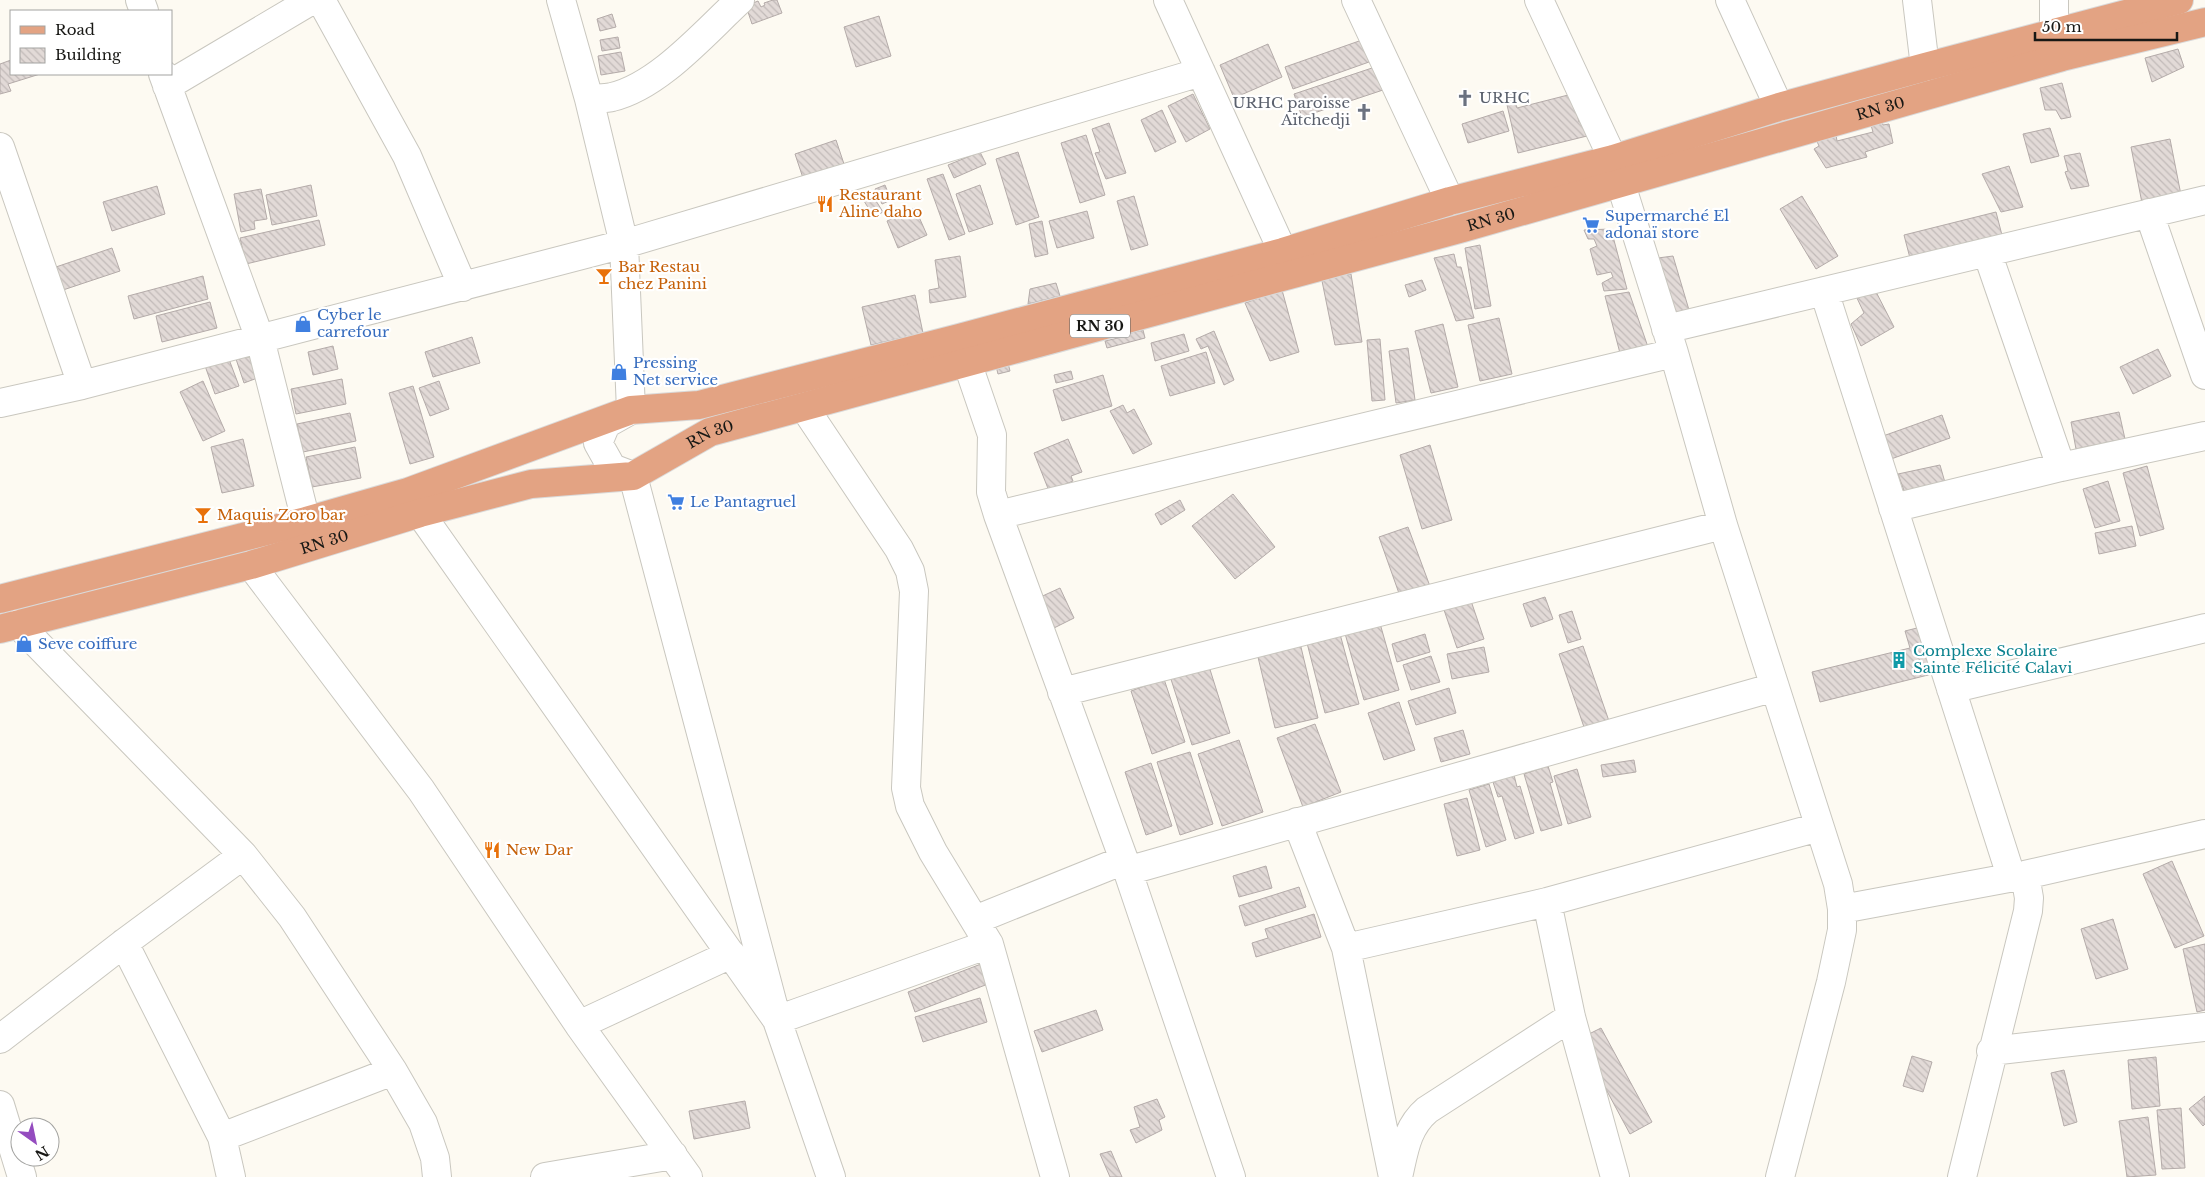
<svg xmlns="http://www.w3.org/2000/svg" width="2205" height="1177" viewBox="0 0 2205 1177" font-family="'Libre Baskerville',serif">
	<style>
		.building { fill: url(#building-back-hatch); stroke: #b4aba9 }
		.lines { fill: none; stroke-linecap: round; stroke-linejoin: round }
		.minor-casing { stroke: #c9c7bf; stroke-width: 30 }
		.major-casing { stroke: #dadada; stroke-width: 30 }
		.minor { stroke: #fff; stroke-width: 28 }
		.major { stroke: #e3a383; stroke-width: 28 }
		.labels { text-anchor: middle; stroke-width: 4.5; stroke-linejoin: round; paint-order: stroke }
		.shield { fill: #fff; stroke: #5d5d5b; stroke-width: 1 }
		.shield-label { font-size: 14px; font-weight: bold; fill: #181815 }
		.worship-label { font-size: 15px; fill: #5b616d; stroke: #fff; text-anchor: start }
		.street-label { font-size: 15px; fill: #181815; stroke: #fff }
		.food-label { font-size: 15px; fill: #c56008; stroke: #fff; text-anchor: start }
		.shop-label { font-size: 15px; fill: #366cbe; stroke: #fff; text-anchor: start }
		.culture-label { font-size: 15px; fill: #0d838f; stroke: #fff; text-anchor: start }
	</style>
	<defs>
		<pattern id="building-back-hatch" width="6" height="6" patternUnits="userSpaceOnUse" patternTransform="scale(1.25)"><rect width="6" height="6" fill="#e2dad7"/><path d="M-1 5l2 2M0 0l6 6M5-1l2 2" fill="none" stroke="#c1bab8"/></pattern>
	</defs>
	<rect width="100%" height="100%" fill="#fdfaf2"/>
	<path class="building" d="M773,0H777L782,13L752,24L746,6L758,1L761,7L765,5L764,3Z
		M612,14L616,27L600,31L597,19Z
		M879,16L891,56L856,67L844,27Z
		M618,37L620,48L602,51L600,40Z
		M1362,40L1369,62L1293,89L1285,67Z
		M1268,44L1282,77L1234,98L1220,65Z
		M2178,49L2184,67L2152,82L2145,58Z
		M621,52L625,71L601,75L598,56Z
		M11,60V74H40L8,84L11,91L0,94V64Z
		M1375,67L1383,90L1302,117L1294,94Z
		M2062,83L2071,117L2061,119L2056,110H2045L2040,88Z
		M1193,94L1210,129L1186,142L1168,106Z
		M1514,94L1517,108L1572,94L1579,122L1583,121L1587,136L1518,153L1505,96Z
		M1162,110L1176,142L1155,152L1141,120Z
		M1503,111L1509,131L1468,143L1462,124Z
		M1882,122L1883,125L1889,124L1893,143L1865,152L1867,157L1826,168L1814,149L1819,146L1816,139L1836,135L1837,141L1873,132L1871,125Z
		M1109,123L1126,173L1106,179L1095,153L1100,152L1092,129Z
		M2050,128L2059,156L2031,163L2023,134Z
		M1086,135L1105,195L1080,203L1061,143Z
		M2170,139L2181,195L2142,203L2131,147Z
		M836,140L844,164L803,178L795,154Z
		M980,152L986,164L954,178L948,165Z
		M1018,152L1039,217L1016,225L996,159Z
		M2080,153L2089,186L2071,189L2065,172L2068,171L2064,156Z
		M2009,166L2023,207L2001,212L1982,174Z
		M943,174L965,234L949,240L927,179Z
		M311,185L317,216L272,225L266,195Z
		M885,185L891,200L882,204L875,189Z
		M980,185L993,224L969,232L956,194Z
		M157,186L165,214L112,231L103,202Z
		M261,189L267,219L254,221L255,229L241,232L234,194Z
		M873,196L883,212L874,217L864,201Z
		M1134,196L1148,245L1131,250L1117,201Z
		M1802,196L1838,256L1816,269L1780,209Z
		M915,208L927,235L898,248L887,221Z
		M1087,211L1094,238L1057,248L1049,221Z
		M1996,212L2003,239L1911,262L1904,235Z
		M319,220L325,245L246,264L240,238Z
		M1042,221L1048,254L1035,257L1029,224Z
		M1611,229L1627,289L1604,291L1602,283L1613,277L1611,272L1597,275L1590,249L1597,246L1594,239H1588L1584,230Z
		M1480,245L1491,306L1475,309L1465,248Z
		M112,248L120,271L57,292L50,269Z
		M1454,254L1457,267H1461L1474,318L1456,321L1434,258Z
		M960,256L966,297L930,303L929,290L939,288L935,260Z
		M1673,256L1689,310L1672,313L1658,258Z
		M1351,274L1362,342L1335,345L1321,276Z
		M203,276L208,299L134,319L128,296Z
		M1422,280L1426,290L1409,297L1405,285Z
		M1056,283L1060,296L1028,304L1030,289Z
		M1872,284L1894,327L1861,346L1851,324L1864,313L1856,296Z
		M1282,290L1299,352L1270,361L1245,303Z
		M1629,292L1648,347L1621,357L1605,296Z
		M915,295L923,333L871,345L862,307Z
		M210,302L217,328L162,342L156,316Z
		M1499,318L1512,374L1480,381L1468,325Z
		M1443,324L1458,387L1431,393L1415,331Z
		M1130,327L1131,333L1143,330L1145,338L1107,348L1105,341L1118,338L1116,331Z
		M1214,331L1234,380L1224,385L1208,346L1201,349L1196,339Z
		M1184,334L1189,351L1155,361L1151,343Z
		M472,337L480,363L433,377L425,352Z
		M1380,339L1385,400L1372,401L1367,340Z
		M333,346L338,369L313,375L308,352Z
		M1408,348L1415,400L1396,403L1389,351Z
		M2158,349L2171,376L2133,394L2120,367Z
		M251,351L260,377L244,383L235,356Z
		M1206,352L1215,383L1170,396L1161,366Z
		M227,354L239,386L215,394L204,363Z
		M1008,363L1010,371L998,374L996,366Z
		M1071,371L1073,379L1056,383L1054,375Z
		M1103,375L1112,406L1062,421L1053,390Z
		M342,379L346,404L296,414L291,389Z
		M203,381L225,431L203,441L180,392Z
		M439,381L449,409L430,416L419,388Z
		M413,386L434,457L410,464L389,393Z
		M1123,405L1127,413L1134,409L1152,444L1133,454L1110,411Z
		M2119,412L2125,439L2076,449L2071,422Z
		M350,413L356,441L303,452L297,424Z
		M1942,415L1950,438L1891,459L1883,436Z
		M243,439L254,486L222,493L211,447Z
		M1068,439L1082,472L1071,476L1073,481L1049,491L1034,453Z
		M1430,445L1452,520L1422,529L1400,455Z
		M355,447L361,478L312,487L306,457Z
		M1940,465L1946,486L1906,496L1898,474Z
		M2147,466L2164,529L2140,536L2123,473Z
		M2108,481L2120,521L2095,528L2083,489Z
		M1233,494L1275,547L1235,579L1192,526Z
		M1180,500L1185,510L1161,525L1155,514Z
		M2132,526L2136,546L2099,554L2095,533Z
		M1408,527L1431,589L1401,599L1379,537Z
		M1060,588L1074,618L1050,630L1036,599Z
		M1469,595L1484,639L1457,648L1442,604Z
		M1545,597L1553,619L1531,627L1523,604Z
		M1572,611L1581,639L1568,643L1559,615Z
		M1379,620L1399,690L1364,700L1344,630Z
		M1929,625L1940,672L1820,702L1812,672L1910,648L1905,631Z
		M1340,634L1359,704L1325,713L1307,643Z
		M1425,634L1430,652L1397,662L1392,644Z
		M1300,643L1318,718L1275,728L1257,653Z
		M1583,646L1610,724L1586,733L1559,654Z
		M1484,647L1489,672L1452,679L1447,654Z
		M1431,656L1440,682L1411,690L1403,665Z
		M1207,660L1230,733L1192,745L1169,673Z
		M1164,679L1185,742L1152,754L1131,691Z
		M1449,688L1456,713L1416,725L1408,701Z
		M1399,702L1415,750L1384,760L1368,713Z
		M1315,724L1341,792L1303,807L1277,738Z
		M1463,730L1470,754L1441,762L1434,738Z
		M1239,740L1263,812L1222,826L1198,754Z
		M1190,752L1213,824L1180,835L1157,762Z
		M1634,760L1636,772L1603,777L1601,765Z
		M1151,763L1172,826L1146,835L1125,772Z
		M1548,766L1553,782L1550,783L1562,825L1541,831L1524,774Z
		M1577,769L1591,817L1568,824L1554,776Z
		M1514,775L1517,787L1520,786L1534,833L1515,839L1502,796L1498,797L1493,782Z
		M1489,784L1506,840L1486,847L1469,790Z
		M1467,798L1480,850L1457,856L1444,804Z
		M2172,861L2204,936L2175,948L2143,874Z
		M1266,866L1272,888L1239,897L1233,876Z
		M1299,887L1306,907L1245,926L1239,906Z
		M1314,914L1321,937L1256,957L1252,943L1268,938L1265,929Z
		M2113,919L2128,969L2096,979L2081,929Z
		M2205,944V1010L2197,1012L2183,949Z
		M981,964L988,984L915,1012L908,992Z
		M980,998L987,1022L923,1042L915,1017Z
		M1096,1010L1103,1030L1042,1052L1034,1031Z
		M1601,1028L1652,1122L1630,1134L1579,1039Z
		M1912,1056L1932,1062L1923,1092L1903,1086Z
		M2156,1057L2160,1106L2132,1109L2128,1060Z
		M2064,1070L2077,1122L2064,1126L2051,1073Z
		M2205,1096V1124L2203,1126L2189,1109Z
		M1157,1099L1165,1117L1159,1120L1162,1130L1136,1143L1130,1130L1140,1127L1134,1107Z
		M745,1101L750,1128L694,1139L689,1111Z
		M2181,1108L2185,1168L2162,1169L2157,1110Z
		M2148,1117L2156,1175L2127,1177L2119,1121Z
		M1111,1151L1122,1177H1110L1100,1154Z"/>
	<g class="lines">
		<g class="minor-casing">
			<path id="minor" d="M140,0L144,11
				M321,0L407,156L463,287
				M561,0L589,99L624,244L631,410L606,424L598,443L612,468L633,476L777,1020L831,1177
				M1168,0L1283,252
				M1356,0L1450,201
				M1539,0L1613,159L1674,353L1723,525L1838,884L1842,909V930L1831,982L1780,1177
				M1730,0L1779,107
				M1917,0L1925,67
				M2054,0V31
				M163,74L260,339L306,521
				M167,86L312,0
				M589,99C596,98 605,99 612,97C659,86 705,32 740,0
				M0,147L82,385
				M2149,213L2205,375
				M1987,252L2061,467
				M1824,291L2011,876
				M1666,329L2205,200
				M967,362L992,435L991,492L998,515L1124,860L1231,1177
				M0,403L82,385L624,244L1201,72
				M804,407L899,549L910,571L914,591L906,788L910,806L933,852L989,944L1055,1177
				M1893,508L2061,467L2205,436
				M420,513L777,1020L989,944
				M998,515L1674,353
				M251,565L421,790L579,1025L688,1177
				M18,624L243,855L292,917L393,1071L423,1123L435,1158L437,1177
				M1951,689L2205,628
				M1062,692L1723,525
				M1297,822L1346,948L1393,1177
				M1127,871L1775,687
				M1547,902L1571,1017L1615,1177
				M1842,909L2025,875L2205,834
				M975,920L1124,860
				M124,943L222,1137L231,1177
				M1346,948L1547,902L1819,827
				M579,1025L731,954
				M0,1039L124,943L243,855
				M1991,1051L2205,1027
				M0,1105L22,1177
				M222,1137L393,1071
				M545,1177L673,1155
				M1398,1177C1404,1152 1406,1128 1427,1110L1571,1017
				M1962,1177L2028,911L2029,898L2025,875"/>
		</g>
		<g class="major-casing">
			<g id="major">
				<path d="M0,599L306,521L408,492L631,410L699,405L959,338L1283,252L1450,201L1613,159L1779,107L1925,67L2179,0"/>
				<path id="s1" d="M0,629L251,565L420,513L531,484L633,476L710,432L1463,228L2062,57L2205,22"/>
			</g>
		</g>
		<use href="#minor" class="minor"/>
		<use href="#major" class="major"/>
	</g>
	<defs>
		<g id="church-bare" transform="scale(1.35)"><path d="M-1.2-6h2.4v3.5h3.3v2.4h-3.3V6h-2.4V-.1h-3.3v-2.4h3.3Z" fill="#6b7280" stroke="#fff" stroke-width="2.5" paint-order="stroke"/></g>
		<g id="restaurant-bare" transform="scale(1.35)"><path d="M-5-6h1v4h1v-4h1v4h1v-4h1v5L-1.5 .5V6h-2V.5L-5-1ZM5-6V6H3V1.5H1.5Q1.5-4 5-6Z" fill="#e8710a" stroke="#fff" stroke-width="2.5" paint-order="stroke"/></g>
		<g id="supermarket-bare" transform="scale(1.35)"><path d="M-6-5.5h2.5l.6 2H6L4.5 2H-2.5L-4.4-4H-6ZM-1.5 3.2a1.3 1.3 0 1 0 .1 0ZM3 3.2a1.3 1.3 0 1 0 .1 0Z" fill="#3f7fe0" stroke="#fff" stroke-width="2.5" paint-order="stroke"/></g>
		<g id="bar-bare" transform="scale(1.35)"><path d="M-6-5H6L.8 .8V4.5H3.5V6h-7V4.5H-.8V.8Z" fill="#e8710a" stroke="#fff" stroke-width="2.5" paint-order="stroke"/></g>
		<g id="shop-bare" transform="scale(1.35)"><path d="M-5-2.5h2.3a2.7 3.5 0 0 1 5.4 0H5L5.5 6h-11ZM-1.5-2.5h3a1.5 2.3 0 0 0-3 0Z" fill="#3f7fe0" stroke="#fff" stroke-width="2.5" paint-order="stroke"/></g>
		<g id="building-bare" transform="scale(1.35)"><path d="M-4-6H4V6H1V3H-1V6H-4ZM-2.5-4.3h1.7v1.8h-1.7ZM.8-4.3h1.7v1.8H.8ZM-2.5-1h1.7V.8h-1.7ZM.8-1h1.7V.8H.8Z" fill="#0f9aa8" stroke="#fff" stroke-width="2.5" paint-order="stroke"/></g>
	</defs>
	<g fill-rule="evenodd">
		<use href="#church-bare" x="1465" y="98"/>
		<use href="#church-bare" x="1364" y="112"/>
		<use href="#restaurant-bare" x="825" y="204"/>
		<use href="#supermarket-bare" x="1591" y="225"/>
		<use href="#bar-bare" x="604" y="276"/>
		<use href="#shop-bare" x="303" y="324"/>
		<use href="#shop-bare" x="619" y="372"/>
		<use href="#supermarket-bare" x="676" y="502"/>
		<use href="#bar-bare" x="203" y="515"/>
		<use href="#shop-bare" x="24" y="644"/>
		<use href="#building-bare" x="1899" y="660"/>
		<use href="#restaurant-bare" x="492" y="850"/>
	</g>
	<g class="labels">
		<rect class="shield" x="1070" y="314.5" width="60" height="23" rx="4"/>
		<g class="shield-label">
			<text x="1100" y="331">RN 30</text>
		</g>
		<g class="worship-label">
			<text x="1479" y="103">URHC</text>
			<text x="1350" y="108" text-anchor="end">URHC paroisse<tspan x="1350" dy="17">Aïtchedji</tspan></text>
		</g>
		<g class="street-label">
			<text dy="5" stroke="none"><textPath href="#s1" startOffset="1956">RN 30</textPath></text>
			<text dy="5" stroke="none"><textPath href="#s1" startOffset="1551">RN 30</textPath></text>
			<text dy="5" stroke="none"><textPath href="#s1" startOffset="741">RN 30</textPath></text>
			<text dy="5" stroke="none"><textPath href="#s1" startOffset="336">RN 30</textPath></text>
		</g>
		<g class="food-label">
			<text x="839" y="200">Restaurant<tspan x="839" dy="17">Aline daho</tspan></text>
			<text x="618" y="272">Bar Restau<tspan x="618" dy="17">chez Panini</tspan></text>
			<text x="217" y="520">Maquis Zoro bar</text>
			<text x="506" y="855">New Dar</text>
		</g>
		<g class="shop-label">
			<text x="1605" y="221">Supermarché El<tspan x="1605" dy="17">adonaï store</tspan></text>
			<text x="317" y="320">Cyber le<tspan x="317" dy="17">carrefour</tspan></text>
			<text x="633" y="368">Pressing<tspan x="633" dy="17">Net service</tspan></text>
			<text x="690" y="507">Le Pantagruel</text>
			<text x="38" y="649">Seve coiffure</text>
		</g>
		<g class="culture-label">
			<text x="1913" y="656">Complexe Scolaire<tspan x="1913" dy="17">Sainte Félicité Calavi</tspan></text>
		</g>
	</g>
	<rect x="10" y="10" width="162" height="65" fill="#ffffff" stroke="#a3a3a1"/>
	<rect x="20" y="26" width="25" height="8" fill="#e3a383" stroke="#a3a3a1"/>
	<text x="55" y="35" font-size="15" fill="#181815">Road</text>
	<rect x="20" y="48" width="25" height="15" fill="url(#building-back-hatch)" stroke="#a3a3a1"/>
	<text x="55" y="60" font-size="15" fill="#181815">Building</text>
	<g transform="translate(35 1142) rotate(147)"><circle r="24" fill="#ffffff" stroke="#a3a3a1"/>
	<path d="M0-4L9 19L0 12L-9 19Z" fill="#944cbf"/>
	<text y="-8" font-size="14" font-weight="bold" text-anchor="middle" fill="#181815">N</text>
	</g>
	<path d="M2035 32v8h142v-8" fill="none" stroke="#181815" stroke-width="2.5"/>
	<text x="2042" y="32" font-size="15" fill="#181815" stroke="#ffffff" stroke-width="4" paint-order="stroke">50 m</text>
</svg>
